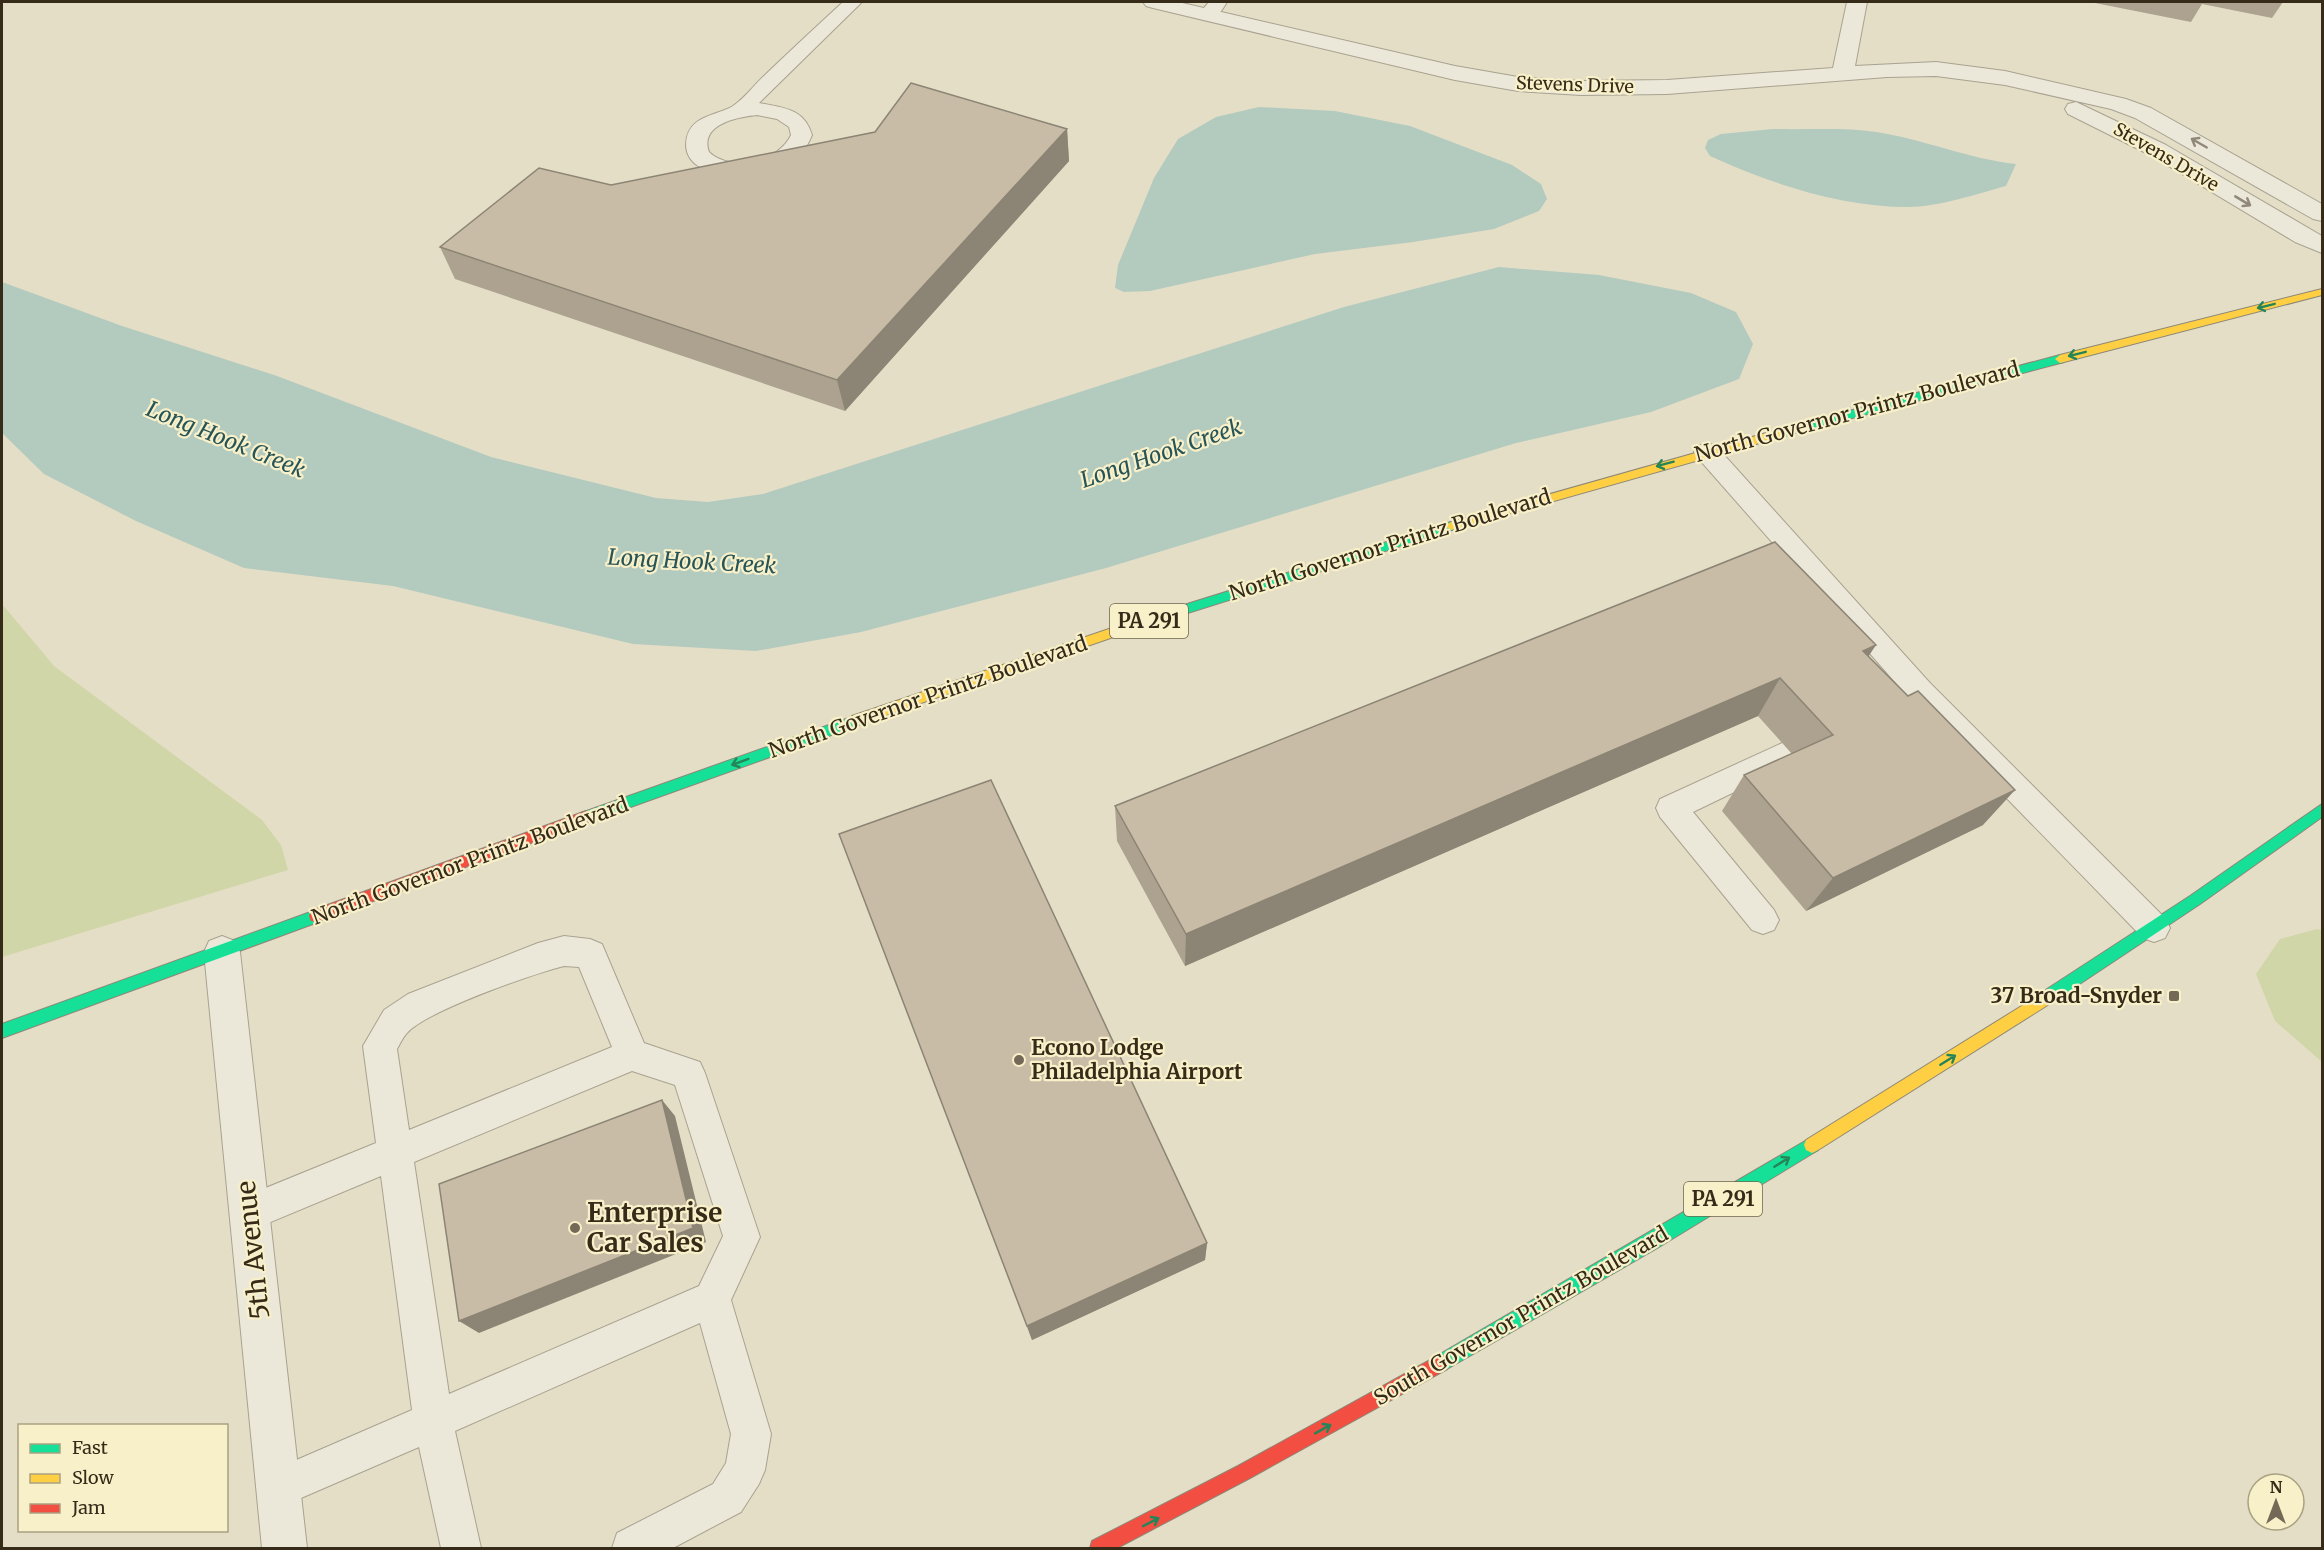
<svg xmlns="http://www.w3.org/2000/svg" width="2324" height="1550" viewBox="0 0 2324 1550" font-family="Merriweather,serif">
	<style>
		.green { fill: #d0d6a7 }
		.water { fill: #b3cabe }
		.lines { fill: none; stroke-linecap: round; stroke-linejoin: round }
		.lane-casing { stroke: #a8a290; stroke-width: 2 }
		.street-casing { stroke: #a8a290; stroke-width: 2 }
		.fast-casing { stroke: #8d8777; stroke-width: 2 }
		.slow-casing { stroke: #8d8777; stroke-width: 2 }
		.jam-casing { stroke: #8d8777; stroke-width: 2 }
		.lane { fill: #ebe7d9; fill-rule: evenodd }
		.street { fill: #ebe7d9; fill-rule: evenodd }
		.fast { fill: #16e098; fill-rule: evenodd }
		.slow { fill: #ffcf43; fill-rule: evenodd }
		.jam { fill: #f24e42; fill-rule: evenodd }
		.wall { fill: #aca28f }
		.shaded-wall { fill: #8c8474 }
		.building { fill: #c8bca6; stroke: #8c8474; stroke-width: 1.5 }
		.oneway { stroke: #908879 }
		.oneway2 { stroke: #268558 }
		.poi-dot { fill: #736956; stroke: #f8f0c9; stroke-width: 2 }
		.labels { text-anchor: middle; stroke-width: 4.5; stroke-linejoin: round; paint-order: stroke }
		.far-street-label { font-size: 18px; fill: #362a19; stroke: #f8f0c9 }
		.shield { fill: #f8f0c9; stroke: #70654e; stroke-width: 1.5 }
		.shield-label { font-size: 20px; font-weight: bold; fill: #362a19 }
		.street-label { font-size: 21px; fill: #362a19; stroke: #f8f0c9 }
		.poi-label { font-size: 21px; font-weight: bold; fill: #362a19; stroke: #f8f0c9; text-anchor: end }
		.water-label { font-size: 22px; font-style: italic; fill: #275557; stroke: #f8f0c9 }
		.near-poi-label { font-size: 26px; font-weight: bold; fill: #362a19; stroke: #f8f0c9; text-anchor: start }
		.near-street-label { font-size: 26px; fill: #362a19; stroke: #f8f0c9 }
	</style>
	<rect width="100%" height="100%" fill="#e4dec6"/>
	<path class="green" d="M2,604L54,666L262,820L281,845L288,870L2,957Z
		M2317,929L2322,930V1062L2275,1021L2256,974L2280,939Z"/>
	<path class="water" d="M1259,107L1335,111L1410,126L1512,165L1541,184L1547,199L1539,211L1494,229L1413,242L1315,254L1150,291L1124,292L1115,288L1118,265L1154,178L1178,139L1216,117Z
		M1773,129C1806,130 1843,127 1876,132C1923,139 1969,159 2016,164L2006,186C1976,194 1939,207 1908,207C1841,207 1771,184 1710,156L1705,148L1708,140L1721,134Z
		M1499,267L1599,275L1691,293L1736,312L1753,344L1739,379L1651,412L1516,443L1106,568L861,632L756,651L633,644L393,586L244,568L136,521L44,474L2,433V282L122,326L277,376L491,457L656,498L708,502L763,494L1344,307Z"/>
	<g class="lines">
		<g class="lane-casing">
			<path id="lane" d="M843,2H862L759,103C783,108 804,108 812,135C807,147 801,157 789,163C767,176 686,186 686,144C687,115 717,116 733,106C745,98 755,84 766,74C791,50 817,26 843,2ZM757,115L777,119L789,127L791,135C779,162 731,173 709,152C699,124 738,117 757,115Z
				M1209,2H1227C1220,13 1215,23 1201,19L1198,15Z
				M1707,443L1716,446L1930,683L2165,918L2170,928L2165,938L2154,942L2143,938L1910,699L1698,458L1694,452L1698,446Z
				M1791,739L1801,742L1806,751L1801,760L1693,812L1774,910L1779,920L1774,930L1763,934L1752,930L1660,817L1656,808L1660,799Z
				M564,936L590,939L602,944L644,1043L700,1062L705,1073L760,1237L731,1300L771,1434L765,1470L759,1484L741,1512L673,1548H612L617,1533L713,1484L726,1463L731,1434L700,1323L455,1431L481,1548H441L419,1447L278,1508L264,1502L258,1488L264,1474L412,1410L381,1176L249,1231L236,1226L231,1213L236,1200L376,1143L363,1046L384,1010L408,994L538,943ZM564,966L579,967L612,1047L409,1130L397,1049C400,1044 403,1037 407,1033C426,1011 533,974 564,966ZM632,1071L675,1085L723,1236L699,1286L449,1394L414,1162Z"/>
		</g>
		<g class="street-casing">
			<path id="street" d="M1143,2H1178L1455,66L1518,77L1581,81L1667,80L1833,68L1847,2H1867L1855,66L1936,62L2005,71L2126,99L2151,108L2322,204V221L2313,219L2135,118L2111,109L2005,85L1936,76L1887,77L1667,94L1581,95L1518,91L1455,80L1153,8L1146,6Z
				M2076,102L2166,145L2322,236V253L2295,242L2150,155L2068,114L2065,109L2068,104Z
				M222,936L235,941L240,952L307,1548H262L204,952L209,941Z"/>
		</g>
		<g class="fast-casing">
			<path id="fast" d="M2060,355L2064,356V362L1777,438L1771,434L1777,430Z
				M1451,522L1457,526L1455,529L1159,622L1153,617L1155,614Z
				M857,715L862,716L864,720L862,724L586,823L581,821L579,817L581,813Z
				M2322,804V817L2200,904L2054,1001L2049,1003L2044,1001L2042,996L2044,991L2190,896Z
				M316,910L321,911L323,916L321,921L2,1038V1024Z
				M1812,1137L1818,1140L1820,1145L1818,1150L1659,1247L1447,1369L1441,1372L1435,1369L1432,1363L1435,1357Z"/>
		</g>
		<g class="slow-casing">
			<path id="slow" d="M2322,289V295L2060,363L2055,359L2060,355Z
				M1777,430L1783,434L1781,437L1451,530L1445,526L1451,522Z
				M1159,612L1163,614L1165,617L1163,620L857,725L852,724L850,720L852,716Z
				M2049,989L2054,991L2056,996L2054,1001L1818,1150L1812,1153L1806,1150L1804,1145L1806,1140Z"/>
		</g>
		<g class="jam-casing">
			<path id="jam" d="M586,811L591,813L593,817L591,821L316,922L311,921L309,916L311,911Z
				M1441,1354L1447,1357L1450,1363L1447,1369L1250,1478L1117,1548H1090L1092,1541L1238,1466Z"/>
		</g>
		<use href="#lane" class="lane"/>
		<use href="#street" class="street"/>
		<use href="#fast" class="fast"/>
		<use href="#slow" class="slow"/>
		<use href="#jam" class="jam"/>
	</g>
	<path class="wall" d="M2090,2H2283L2272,18L2202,4L2191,22Z
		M1067,129L1069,161L845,411L455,279L440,247L611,185L875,132Z
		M1869,656L1983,825L1806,911L1722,811L1744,775L1792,754L1758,716L1185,966L1117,841L1115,806Z
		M839,834L1207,1243L1205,1260L1032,1340Z"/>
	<path class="shaded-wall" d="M1067,129L1069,161L845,411L837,380Z
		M1876,645L1851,683L1863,651Z
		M1780,678L1758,716L1185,966L1186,934Z
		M2015,790L1983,825L1806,911L1833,878Z
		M662,1100L675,1116L706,1242L479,1333L459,1321Z
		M1207,1243L1205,1260L1032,1340L1027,1326Z"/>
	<path class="building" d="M911,83L1067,129L837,380L440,247L539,168L611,185L875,132Z
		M1775,542L1876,645L1863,651L1908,696L1918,691L2015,790L1833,878L1744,775L1833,735L1780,678L1186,934L1115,806Z
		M991,780L1207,1243L1027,1326L839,834Z
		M662,1100L693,1228L459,1321L439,1184Z"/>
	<defs><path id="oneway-shaft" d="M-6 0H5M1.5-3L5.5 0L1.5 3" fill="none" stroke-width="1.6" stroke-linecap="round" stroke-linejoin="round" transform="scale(1.5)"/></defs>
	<g class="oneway">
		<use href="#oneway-shaft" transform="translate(2199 143) rotate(-150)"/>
		<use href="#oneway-shaft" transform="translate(2243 201) rotate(31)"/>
	</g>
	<g class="oneway2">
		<use href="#oneway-shaft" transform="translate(2266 306) rotate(166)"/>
		<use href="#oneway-shaft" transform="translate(2077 354) rotate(166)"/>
		<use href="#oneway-shaft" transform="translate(1665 464) rotate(165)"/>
		<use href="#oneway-shaft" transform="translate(740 762) rotate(160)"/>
		<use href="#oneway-shaft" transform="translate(1948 1060) rotate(-32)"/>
		<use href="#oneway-shaft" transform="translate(1782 1162) rotate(-32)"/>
		<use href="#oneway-shaft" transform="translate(1323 1429) rotate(-29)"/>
		<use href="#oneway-shaft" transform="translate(1151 1522) rotate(-27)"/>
	</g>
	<g class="poi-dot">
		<rect x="2168" y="990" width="12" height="12" rx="3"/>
		<circle cx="1019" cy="1060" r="6"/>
		<circle cx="575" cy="1228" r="6"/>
	</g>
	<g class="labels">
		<g class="far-street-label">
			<text transform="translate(1575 85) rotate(2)" y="6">Stevens Drive</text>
			<text transform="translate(2166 157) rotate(30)" y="6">Stevens Drive</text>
		</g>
		<g class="shield">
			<rect x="1110" y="604" width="78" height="34" rx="4.5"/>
			<rect x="1684" y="1182" width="78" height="34" rx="4.5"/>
		</g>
		<g class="shield-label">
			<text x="1149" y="628">PA 291</text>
			<text x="1723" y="1206">PA 291</text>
		</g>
		<g class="street-label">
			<text transform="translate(1857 412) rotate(-15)" y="7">North Governor Printz Boulevard</text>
			<text transform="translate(1390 545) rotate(-17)" y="7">North Governor Printz Boulevard</text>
			<text transform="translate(928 697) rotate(-19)" y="7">North Governor Printz Boulevard</text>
			<text transform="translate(470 861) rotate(-20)" y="7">North Governor Printz Boulevard</text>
			<text transform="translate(1521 1316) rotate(-30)" y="7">South Governor Printz Boulevard</text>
		</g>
		<g class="poi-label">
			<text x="2162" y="1003">37 Broad-Snyder</text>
			<text x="1031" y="1055" text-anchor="start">Econo Lodge<tspan x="1031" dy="24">Philadelphia Airport</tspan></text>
		</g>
		<g class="water-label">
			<text transform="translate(226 439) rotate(22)" y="8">Long Hook Creek</text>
			<text transform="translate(1161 453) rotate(-19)" y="8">Long Hook Creek</text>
			<text transform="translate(692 561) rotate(3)" y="8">Long Hook Creek</text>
		</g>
		<g class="near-poi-label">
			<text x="587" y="1222">Enterprise<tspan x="587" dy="30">Car Sales</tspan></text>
		</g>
		<g class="near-street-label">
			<text transform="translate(253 1250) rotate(-96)" y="9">5th Avenue</text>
		</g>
	</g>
	<rect width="2324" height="1550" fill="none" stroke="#362a19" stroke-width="6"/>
	<rect x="18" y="1424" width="210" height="108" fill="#f8f0c9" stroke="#aaa183" stroke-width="1.5"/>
	<rect x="30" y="1444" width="30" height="9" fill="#16e098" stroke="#aaa183" stroke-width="1.5"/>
	<text x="72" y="1454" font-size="18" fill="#362a19">Fast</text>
	<rect x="30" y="1474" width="30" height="9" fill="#ffcf43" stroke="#aaa183" stroke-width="1.5"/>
	<text x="72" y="1484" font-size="18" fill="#362a19">Slow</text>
	<rect x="30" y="1504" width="30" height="9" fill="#f24e42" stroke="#aaa183" stroke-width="1.5"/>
	<text x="72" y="1514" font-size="18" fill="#362a19">Jam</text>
	<g transform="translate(2276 1502)"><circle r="28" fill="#f8f0c9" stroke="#aaa183" stroke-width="1.5"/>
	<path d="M0-4.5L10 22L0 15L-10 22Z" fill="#736956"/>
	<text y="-9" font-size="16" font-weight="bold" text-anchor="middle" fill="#362a19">N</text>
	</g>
</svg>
